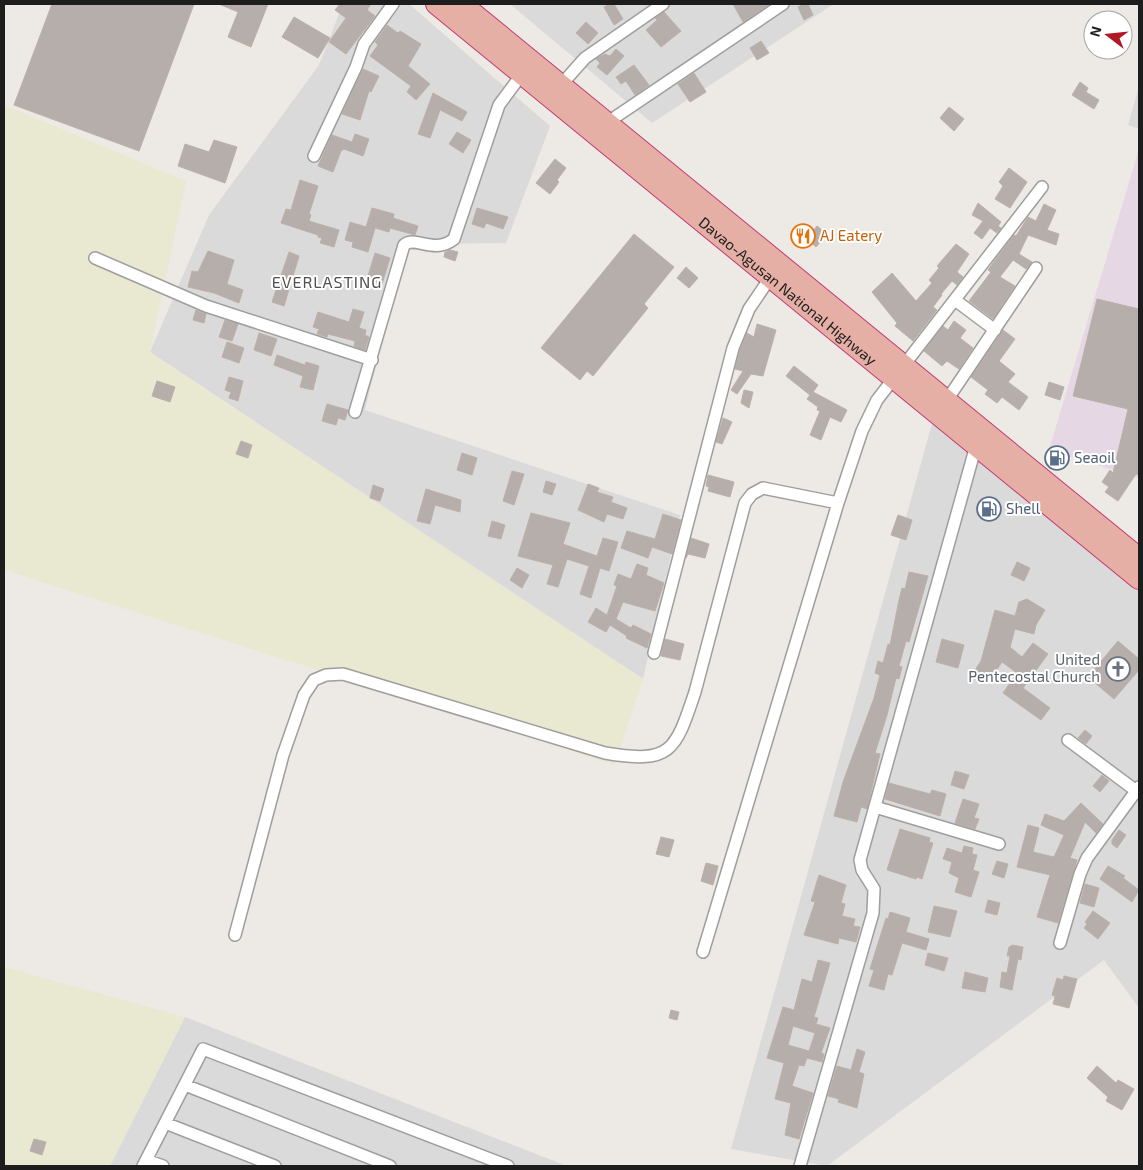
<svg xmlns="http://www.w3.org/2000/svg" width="1143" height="1170" viewBox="0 0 1143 1170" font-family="'Exo 2',sans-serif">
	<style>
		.residential { fill: #dbdada }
		.industrial { fill: #e5d7e3 }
		.farmland { fill: #e9e9d1 }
		.building { fill: #b6aeaa; stroke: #bdb0a8; fill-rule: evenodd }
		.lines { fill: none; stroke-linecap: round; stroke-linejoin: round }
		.minor-casing { stroke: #9e9e9e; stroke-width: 14 }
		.trunk-casing { stroke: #c33972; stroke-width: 22 }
		.minor { stroke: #fff; stroke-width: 11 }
		.trunk { stroke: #e6afa6; stroke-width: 20 }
		.labels { text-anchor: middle; stroke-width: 4; stroke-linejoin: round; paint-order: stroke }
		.food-label { font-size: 15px; fill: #c56008; stroke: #fff; text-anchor: start }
		.street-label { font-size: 15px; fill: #1d1d1d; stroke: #fff }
		.service-label { font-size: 15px; fill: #4e5e75; stroke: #fff; text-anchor: start }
		.worship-label { font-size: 15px; fill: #5b616d; stroke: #fff; text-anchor: end }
		.neighbourhood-label { font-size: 16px; letter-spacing: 1px; fill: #505050; stroke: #fff }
	</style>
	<rect width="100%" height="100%" fill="#ede9e4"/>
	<path class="residential" d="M343,4H409L550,126L506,243L406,244L365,410L680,515L643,679L150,352L209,215L319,65Z
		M510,4H834L652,123Z
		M1139,86V129L1128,125Z
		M933,420L1139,586V1008L1104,960L827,1166L731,1149Z
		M185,1017L567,1166H110Z"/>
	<path class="industrial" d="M1139,149V478L1049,450Z"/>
	<path class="farmland" d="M4,105L186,181L150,352L643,679L615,765L4,570Z
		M4,967L185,1017L110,1166H4Z"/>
	<path class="building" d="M52,4H194L139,151L14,105Z
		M219,4H268L251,47L228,37L238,12Z
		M340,4H371L367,10L375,16L346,54L329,42L346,18L335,10Z
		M609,4H614L623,19L614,25L604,7Z
		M733,4H770L743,22Z
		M804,4H808L813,15L804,20L798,7Z
		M664,12L681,31L661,47L646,30L657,20L655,18Z
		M294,17L330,38L318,58L282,37Z
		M586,22L598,33L588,44L576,33Z
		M387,25L398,33L400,31L421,44L408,66L430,84L416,100L407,92L411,86L370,56L378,45L375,42Z
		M761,41L769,53L757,60L750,48Z
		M616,49L624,56L607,75L597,67L600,63L596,59L605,54L610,56Z
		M634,65L649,85L635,95L626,81L621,84L616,77Z
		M363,69L379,76L371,92L369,91L360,120L342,114Z
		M694,73L706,92L690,102L678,84Z
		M1080,82L1088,88L1086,92L1099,100L1094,109L1072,95Z
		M433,93L467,112L462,121L440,110L430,138L418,134Z
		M949,107L964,119L954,131L940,118Z
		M457,132L471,140L463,153L449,144Z
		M355,134L369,139L363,156L344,149L341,151L333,172L318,166L332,135L352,142Z
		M214,140L237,147L225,183L178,166L185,144L209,152Z
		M555,159L566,168L557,180L559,182L550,194L536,183Z
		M1009,168L1027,182L1010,208L995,199L1003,186L999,182Z
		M300,180L318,186L309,214L311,215L309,221L339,230L334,247L320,243L322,238L318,237V235L281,223L286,209L291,210Z
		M978,203L1001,222L998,226L1001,228L997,233L990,228L982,239L974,233L983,221L972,215Z
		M1044,204L1056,210L1047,230L1059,234L1056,245L1028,235L1019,254L1032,262L1026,269L1013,260L1000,277L1015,286L993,319L969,301L991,272L988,270L995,260L1014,235L1016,236L1028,217L1036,221Z
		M372,208L394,214L393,218L418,226L415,235L390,228L389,232L375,228L368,252L352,247L353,242L345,240L350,222L366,227Z
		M477,208L508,217L503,229L486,223L484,228L472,224Z
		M817,226L827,234L816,247L807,239Z
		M634,234L674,267L644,304L648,308L593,376L587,371L580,380L541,348Z
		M956,244L969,254L957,272L963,277L957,285L952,281L941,294L942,295L933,307L937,310L913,341L895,326L897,323L872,292L892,273L916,301L932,283L929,280L939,268L937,266Z
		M450,250L458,252L455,261L444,257L445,252Z
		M208,251L234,260L227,284L243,290L239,303L214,293L188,287L192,271L198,272Z
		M289,252L299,256L284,306L272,302Z
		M375,253L390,258L382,284L367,279Z
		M686,267L698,278L689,288L677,278Z
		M1097,299L1139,309V475L1136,474L1118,501L1105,492L1109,487L1102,482L1110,470L1113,473L1128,409L1073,396Z
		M353,309L364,312L359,328L366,330L365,335L369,337L365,350L354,346L355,341L328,334L327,337L317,334L319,329L313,327L318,312L349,322Z
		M196,310L206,314L204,323L193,320Z
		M225,320L238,324L232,341L219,337Z
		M954,321L966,330L960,338L973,348L959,369L947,361L942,366L924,351L943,326L948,330Z
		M757,324L776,330L763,376L751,374L737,394L731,390L743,371L735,369L740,350L747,333L754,337Z
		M1003,330L1015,339L999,361L1015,374L1008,382L1028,397L1019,410L1002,397L997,403L985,394L988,390L971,377Z
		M259,333L277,339L271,356L254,350Z
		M227,342L244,348L239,363L222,357Z
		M277,355L305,365L306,362L319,366L313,390L300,387L303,376L274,365Z
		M794,366L818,385L813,392L847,410L841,422L830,417L821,440L810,435L820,411L817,410L818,407L807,399L810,395L786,376Z
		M229,377L243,381L238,401L229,398L231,392L225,390Z
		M157,381L175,387L170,402L152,396Z
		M1049,382L1064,387L1060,400L1045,395Z
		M744,390L753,392L749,408L741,403Z
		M327,404L348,410L345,420L338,418L336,425L322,421Z
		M723,418L732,422L722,444L716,442Z
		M241,441L252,445L248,458L236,454Z
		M462,453L477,458L472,475L457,470Z
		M512,471L524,474L514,505L503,501Z
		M708,475L734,482L730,497L708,491L709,487L706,486Z
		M546,481L556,484L552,495L543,492Z
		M588,484L599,488L597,492L613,497L611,502L627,508L623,519L607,514L604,522L578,510Z
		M373,485L384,489L380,501L370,498Z
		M426,489L461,500L460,512L435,505L430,524L417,521Z
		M531,513L570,523L563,544L597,556L603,538L618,542L609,571L600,568L591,598L580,594L589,566L567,559L558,587L547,584L553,565L518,556Z
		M663,514L681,520L672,554L652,547L648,558L621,548L627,531L655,539Z
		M898,515L912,520L906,540L891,535Z
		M492,521L505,525L501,539L488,536Z
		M691,538L709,544L705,558L688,554L686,558Z
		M1017,562L1030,568L1024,581L1011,575Z
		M637,564L648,568L646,575L664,583L655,611L623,602L616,619L631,628L633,625L651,634L647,648L626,638L627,636L610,625L606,632L588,622L596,608L607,615L617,586L614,585L618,574L631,579Z
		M517,568L529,575L522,588L510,580Z
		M909,572L928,576L909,642L906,641L899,666L902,667L899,679L896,678L887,715L875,753L880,754L867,809L861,807L857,822L834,816L843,782L874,698L880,675L875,673L878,661L883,663L888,644L890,645L899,600L902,588L905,589Z
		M1027,599L1045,610L1036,625L1034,634L1015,629L1010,647L1022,657L1033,643L1048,654L1023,688L1050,708L1041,720L1003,693L1017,673L1002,662L990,680L975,670L981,661L995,610L1015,616L1019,602Z
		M665,639L684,644L680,660L661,656Z
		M942,639L964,645L958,668L936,662Z
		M1118,641L1139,659V670L1114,699L1088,677Z
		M1085,730L1092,736L1086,744L1078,738Z
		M955,771L969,775L964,789L951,785Z
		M1102,775L1109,781L1100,792L1093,786Z
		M889,783L930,794L932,790L946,794L940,816L885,799Z
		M963,799L979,804L974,818L979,819L975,829L955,823Z
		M1081,803L1103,824L1096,833L1085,822L1070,858L1077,860L1058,923L1037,917L1050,875L1017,867L1028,825L1039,828L1033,852L1054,857L1064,835L1041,825L1045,814L1064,821Z
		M900,829L930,838L929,842L933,843L922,879L917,877L916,879L887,870Z
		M1119,830L1126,835L1117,848L1112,844V840Z
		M661,837L674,840L669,857L656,854Z
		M964,846L973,848L972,854L977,855L973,870L979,872L971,897L955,892L959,878L949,873L952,862L943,859L947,848L962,853Z
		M997,861L1008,864L1004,878L992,874Z
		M706,863L718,866L713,885L701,881Z
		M1108,866L1125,876L1123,878L1139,890L1132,902L1100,879Z
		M819,875L846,885L841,903L845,904L842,916L855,919L853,926L860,927L856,942L839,938L838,944L804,935L815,902L811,901Z
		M1085,884L1099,888L1094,907L1080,903Z
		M988,900L1000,903L997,915L985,912Z
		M934,906L957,911L950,937L928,932Z
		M1093,911L1110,923L1098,939L1084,928L1087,924L1085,922Z
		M890,912L910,918L906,932L929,939L926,950L902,943L892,975L888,974L884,990L869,986L874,970L870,969L886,918L888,919Z
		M1012,945L1023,947L1021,960L1018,959L1012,990L1000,987L1002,972L1007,973L1010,956H1007L1009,947Z
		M928,953L948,958L944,971L925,965Z
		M818,960L830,963L814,1017L818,1018L816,1024L830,1028L821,1053L824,1054L822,1062L807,1058L804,1066L799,1065L792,1086L813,1093L799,1139L785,1135L791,1103L775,1099L784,1063L767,1058L783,1007L794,1010L802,979L812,982ZM793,1026L815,1033L809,1051L788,1045Z
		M965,972L988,978L985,992L962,988Z
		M1064,976L1077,979L1069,1008L1053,1004L1055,996L1052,995L1057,978L1063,980Z
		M671,1010L679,1012L677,1020L669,1018Z
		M857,1049L865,1052L859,1072L864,1074L857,1108L838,1102L839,1099L828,1096L837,1066L851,1070Z
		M1097,1066L1116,1083L1118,1080L1134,1089L1122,1110L1106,1101L1108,1097L1087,1078Z
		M34,1139L46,1142L42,1155L30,1151Z"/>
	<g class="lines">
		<g class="minor-casing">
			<path id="minor" d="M561,85L585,58L663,4
				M608,122L783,4
				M314,156L356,67L364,44L393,4
				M95,258L206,306L372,360
				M955,300L995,330
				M947,400L1036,268
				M355,412L404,245C415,235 434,255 454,239L499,105L525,70
				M654,653L733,348L749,309L770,278
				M1068,740L1139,793
				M875,807L999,844
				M235,935L283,755L304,695L314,680L326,675L343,674L605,753C671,764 675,752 695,692L745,503L752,494L763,488L838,503
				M1060,943L1080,874L1087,858L1139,787
				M703,952L838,503L862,431L877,400L1042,187
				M185,1085L390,1166
				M165,1123L275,1166
				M146,1160L163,1166
				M143,1166L203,1049L508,1166
				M800,1166L873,913L874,889L862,870L860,860L977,442"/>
		</g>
		<g class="trunk-casing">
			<g id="trunk">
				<path id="s1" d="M436,4L1139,579"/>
				<path d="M462,4L1139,558"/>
			</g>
		</g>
		<use href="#minor" class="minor"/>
		<use href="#trunk" class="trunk"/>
	</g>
	<defs>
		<g id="restaurant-ring" transform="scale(1.25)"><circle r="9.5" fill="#fff" stroke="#e8710a" stroke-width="1.5"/><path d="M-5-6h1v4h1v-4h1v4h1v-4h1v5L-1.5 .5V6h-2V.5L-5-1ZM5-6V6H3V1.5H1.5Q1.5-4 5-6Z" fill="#e8710a"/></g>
		<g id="fuel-ring" transform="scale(1.25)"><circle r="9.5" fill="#fff" stroke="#5c6f8a" stroke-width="1.5"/><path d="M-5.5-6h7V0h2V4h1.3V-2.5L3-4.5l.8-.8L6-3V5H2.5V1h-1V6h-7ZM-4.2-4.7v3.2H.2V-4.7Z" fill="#5c6f8a"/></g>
		<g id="church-ring" transform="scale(1.25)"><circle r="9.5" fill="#fff" stroke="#6b7280" stroke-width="1.5"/><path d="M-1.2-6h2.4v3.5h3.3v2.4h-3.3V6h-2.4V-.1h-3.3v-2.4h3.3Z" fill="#6b7280"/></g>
	</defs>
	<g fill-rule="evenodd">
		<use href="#restaurant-ring" x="803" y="236"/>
		<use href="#fuel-ring" x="1057" y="458"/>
		<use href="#fuel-ring" x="989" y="509"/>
		<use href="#church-ring" x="1118" y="669"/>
	</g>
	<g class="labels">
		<g class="food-label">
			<text x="820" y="241">AJ Eatery</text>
		</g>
		<g class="street-label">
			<text dy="5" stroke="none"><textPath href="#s1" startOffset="454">Davao-Agusan National Highway</textPath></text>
		</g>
		<g class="service-label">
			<text x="1074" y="463">Seaoil</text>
			<text x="1006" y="514">Shell</text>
		</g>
		<g class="worship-label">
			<text x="1100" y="665">United<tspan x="1100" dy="17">Pentecostal Church</tspan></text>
		</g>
		<g class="neighbourhood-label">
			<text x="327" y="288">EVERLASTING</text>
		</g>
	</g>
	<rect width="1143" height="1170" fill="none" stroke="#1d1d1d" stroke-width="10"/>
	<g transform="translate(1108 35) rotate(286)"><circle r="24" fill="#ffffff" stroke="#a5a5a5"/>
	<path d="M0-4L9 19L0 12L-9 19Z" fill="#b21823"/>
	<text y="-8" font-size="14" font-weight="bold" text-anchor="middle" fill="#1d1d1d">N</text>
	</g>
</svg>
